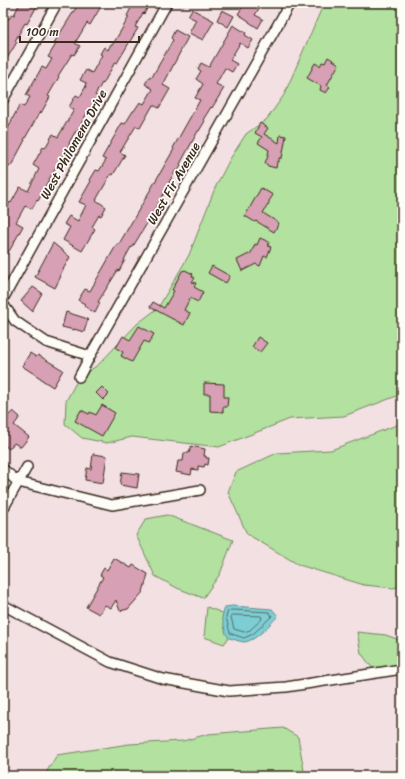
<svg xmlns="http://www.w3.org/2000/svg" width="405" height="779" viewBox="0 0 405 779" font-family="Sriracha,sans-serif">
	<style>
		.green { fill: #b2e1a0; stroke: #76865f }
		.water { fill: #7dced4; stroke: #638c8b }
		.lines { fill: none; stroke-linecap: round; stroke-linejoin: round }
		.shore { stroke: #556c67; stroke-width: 1 }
		.building { fill: #d7a0b4; stroke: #3b2a1e }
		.street-casing { stroke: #3b2a1e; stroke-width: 12 }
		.street { stroke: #fdfcf7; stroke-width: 9 }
		.labels { text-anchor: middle; stroke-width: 3.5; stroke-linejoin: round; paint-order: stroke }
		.street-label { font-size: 13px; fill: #3b2a1e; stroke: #fdfcf7 }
	</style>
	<rect width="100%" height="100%" fill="#f2e0e3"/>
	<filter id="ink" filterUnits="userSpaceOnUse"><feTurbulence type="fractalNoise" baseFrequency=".025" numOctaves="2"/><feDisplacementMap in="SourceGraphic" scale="8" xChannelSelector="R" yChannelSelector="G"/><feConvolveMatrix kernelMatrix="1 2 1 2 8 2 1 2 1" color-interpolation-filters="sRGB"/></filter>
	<g filter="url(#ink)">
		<path class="green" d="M324,3H402V394L344,416L290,419L219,447L132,437L107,443L82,438L65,424L66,401L78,379L99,364L137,324L158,308L189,255L215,188L230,159L246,134L267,119L284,95Z
			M402,423V586L393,588L364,585L299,565L247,534L228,492L236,472L277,453L331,450Z
			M167,515L233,540L220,574L203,598L177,588L155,576L136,535L146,519Z
			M207,607L241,620L224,644L204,637Z
			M357,632L386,635L402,641V672L373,669L361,653Z
			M283,728L298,737L305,776H48L47,771L57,755L129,744L183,741L208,734Z"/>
		<path class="water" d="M233,606L272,609L278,616C270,624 257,640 245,642C240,642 234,639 229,638L226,634L222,617L225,607Z"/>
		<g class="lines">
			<path class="shore" d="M233,610L269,612L272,616L253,634L244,638L232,634L230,633L226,617L228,611Z
				M233,615L261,616L262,619L250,630L244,632L234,629L231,617Z"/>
		</g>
		<path class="building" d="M20,3H31L37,6L27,24L25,23L15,41L17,42L3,65V33L7,26L3,24L7,18L9,19L12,14L14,15Z
			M79,3H103L90,25L87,23L75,43L80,46L74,55L72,54L58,76L59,77L48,96L50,97L41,113L40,112L24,140H25L11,166L9,165L3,176V137L12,121H11L20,105L24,107L30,97L26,95L42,67L46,69L52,59L48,57L56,44L54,43Z
			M124,3H150L144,14L143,13L135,27L138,28L117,63L115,62L103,84L102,83L95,95L98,97L92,108L90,107L77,132H75L69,143H70L43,190H44L38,201L37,200L32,209L25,206L16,222L23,226L11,248L3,260V234L7,226L3,224V214L10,202L11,203L20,187L28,191L39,169L33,165L43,147L45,148L53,134L58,137L74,110L69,107L76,95L80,97L86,86H85L86,83L80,80L86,70L92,73L102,55L100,54L104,47L108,50L111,44H113L129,17L127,16L131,8Z
			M245,3H262L255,15L263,19L258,28L249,22V21L238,14Z
			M192,9L214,21L203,40L189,33L196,20L188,16Z
			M222,10L234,16L228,27L217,20Z
			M233,25L246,33L245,35L253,40L248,48L240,43L230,60L237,64L232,72L225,68L216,84L224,88L212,108L211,107L203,120L205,121L199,131H198L180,164L181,165L178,171L176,170L169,182L170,183L146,225L132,248L131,247L124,260H125L119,271L118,270L98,302L100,303L95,313L84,306L85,304L78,300L85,289L90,291L117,244H119L174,149L173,148L200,100L195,98L203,84L196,79L201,71L198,69L201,63L209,67Z
			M175,30L188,37L163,85L170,89L159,108L153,105L140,128L136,126L120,152L125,155L113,175L111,174L96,200L106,207L101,216L99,215L92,227L95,229L82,251L63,240L70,227L64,224L69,216L78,221L86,205L79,202L91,181L90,180L96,170L99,171L106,160L102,158L122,123L125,124L133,111H134L140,102L144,104L153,89L145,84L150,76L152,77L173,40L171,38Z
			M328,57L339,64L327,85L330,87L326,93L320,90L321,86L307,78L315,63L320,66L322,62L325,63Z
			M260,123L268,128L264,134L279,143L280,135L286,136L282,158H279V162H277L276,168L268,166L265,162L267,159L269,150L258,143L262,137L255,133Z
			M261,188L273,195L269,201V203L263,213L279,223L274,232L256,221L255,222L245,216Z
			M260,238L269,242L268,246L271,247L267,257L264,256L260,266L256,264L242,271L237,260L251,253L255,244L257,245Z
			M53,243L70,257L60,275L61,276L55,288L35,277Z
			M212,266L230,276L226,283L208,273Z
			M185,270L193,274L192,276L195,278L192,282L196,283L194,287L203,292L198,302L190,298L184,310L190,313L184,325L150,307L153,302L164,308L174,291L172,290L182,271Z
			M33,287L42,293L32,311L21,301Z
			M66,312L88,319L84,332L74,329V330L62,327Z
			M139,326L154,334L149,343L144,341L132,362L121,356L123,352L116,348L123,336L130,340Z
			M258,337L267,343L260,352L252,347Z
			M30,353L36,357L38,355L63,370L53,387L42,380V379L22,366Z
			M204,383L224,384V397H228L227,407H223V412L210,411V394H204Z
			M102,387L109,394L103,400L96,393Z
			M102,405L115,413L102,436L75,421L81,410L89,414L90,412L96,415Z
			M13,411L20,417L14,425L29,437L21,447L14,443L9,449L3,444V412L8,416Z
			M191,446L205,449L204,456H206V458H209L208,465L205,464L204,467L198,466V470L192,469L191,475L176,472L178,461H183L184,453H189Z
			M93,454L107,456L103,483L85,480L87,468L91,469Z
			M122,472L139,474L137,488L120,485Z
			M114,558L131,568L133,565L148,574L143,592L128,609L120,611L116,600L111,608L105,605L99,614L86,607L103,577L100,575L104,568L107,570Z"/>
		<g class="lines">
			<g class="street-casing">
				<path id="street" d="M3,100L57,3
					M3,299L167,3
					M3,304L15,321L46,342L90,356
					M79,377L90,356L290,3
					M3,469L18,482L112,505L200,490
					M3,509L27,467
					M3,605L110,662L163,679L229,691L286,687L402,669"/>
			</g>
			<use href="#street" class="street"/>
		</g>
	</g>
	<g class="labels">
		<g class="street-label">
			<text transform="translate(73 144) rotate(-61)" y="5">West Philomena Drive</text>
			<text transform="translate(173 183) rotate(-60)" y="5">West Fir Avenue</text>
		</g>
	</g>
	<rect width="405" height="779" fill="none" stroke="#fdfcf7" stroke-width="16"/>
	<rect x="8" y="8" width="389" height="763" fill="none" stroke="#3b2a1e" stroke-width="1.5" filter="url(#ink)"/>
	<path d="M20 36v6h119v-6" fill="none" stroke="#3b2a1e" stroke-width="2"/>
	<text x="26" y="36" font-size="12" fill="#3b2a1e" stroke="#fdfcf7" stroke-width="3" paint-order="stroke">100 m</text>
</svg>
